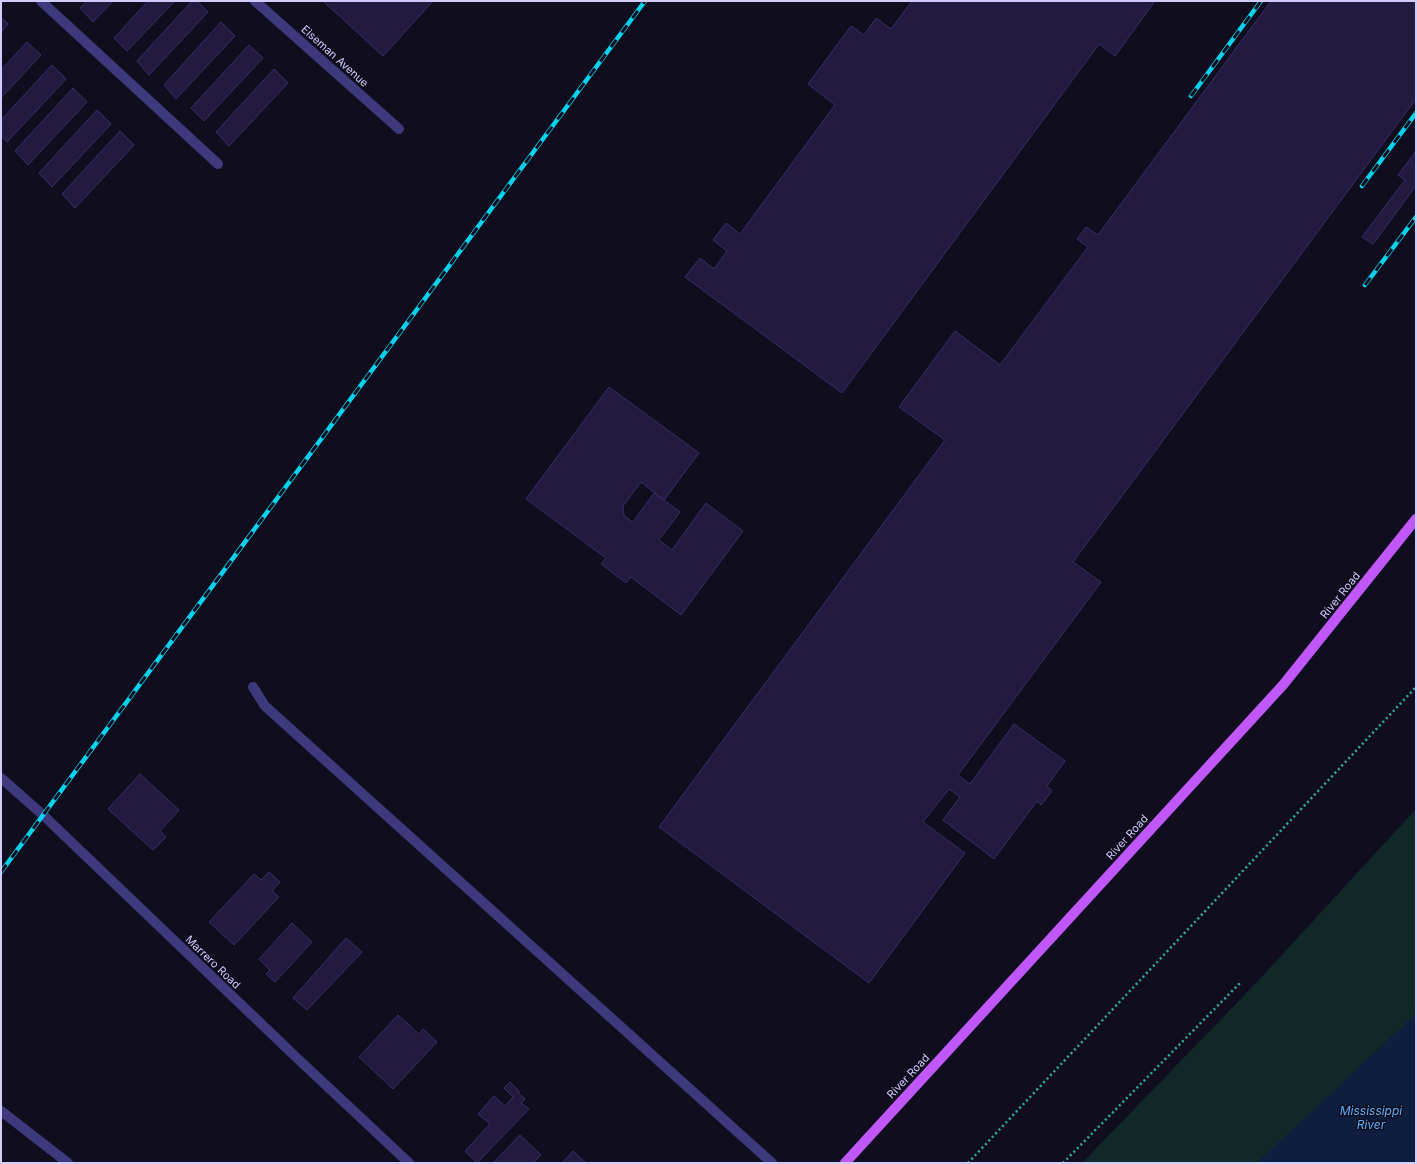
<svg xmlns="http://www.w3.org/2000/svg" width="1417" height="1164" viewBox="0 0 1417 1164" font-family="Inter,sans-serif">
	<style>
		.green { fill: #102828 }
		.water { fill: #0d1e3e }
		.building { fill: #221a3f; stroke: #3a2d6a }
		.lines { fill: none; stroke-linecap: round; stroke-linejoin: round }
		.path { stroke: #32aca6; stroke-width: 2.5; stroke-dasharray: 2 3; stroke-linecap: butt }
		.minor { stroke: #3d397c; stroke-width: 10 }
		.major { stroke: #bf57f9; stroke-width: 10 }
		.rail-casing { stroke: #09d2ed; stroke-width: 4.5 }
		.rail { stroke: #100d1e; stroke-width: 3; stroke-dasharray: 9; stroke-linecap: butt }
		.labels { text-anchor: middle; stroke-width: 3; stroke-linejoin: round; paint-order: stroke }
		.street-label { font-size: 11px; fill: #d2ccfd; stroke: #100d1e }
		.water-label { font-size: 12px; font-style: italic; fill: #5eaff9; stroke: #100d1e }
	</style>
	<rect width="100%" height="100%" fill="#100d1e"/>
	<path class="green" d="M1416,809V1073L1318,1163H1082L1257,982Z"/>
	<path class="water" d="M1416,1014V1163H1257L1260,1160Z"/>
	<path class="building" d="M87,1H113L93,22L80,8Z
		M148,1H175L127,51L114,38Z
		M192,1H197L208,12L149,75L137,61Z
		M323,1H433L383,56Z
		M912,1H1155L1115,56L1099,44L842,393L685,277L700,258L714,269L727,251L713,240L726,223L740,234L835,105L808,84L851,26L864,35L876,18L891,29Z
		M1271,1H1416V99L1073,562L1101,582L958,775L970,784L1014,724L1065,761L1047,786L1052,791L1041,805L1037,801L994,859L943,820L960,797L949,789L923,822L965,853L869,983L659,827L945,440L899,407L955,331L1000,365L1088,247L1077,239L1086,227L1098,235Z
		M1,17L8,24L1,32Z
		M221,22L235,36L176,99L164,85Z
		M27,42L41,55L1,98V70Z
		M249,45L263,58L204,121L191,108Z
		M52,65L66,79L7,142L1,136V120Z
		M274,69L288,83L229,146L216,132Z
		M73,88L87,102L28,165L15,151Z
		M97,110L111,124L52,187L39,173Z
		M120,131L134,145L75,208L62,194Z
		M1416,151V188L1415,187L1373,244L1362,237L1405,180L1398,175Z
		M609,387L699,453L664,500L641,482L623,506L624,516L633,522L654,493L680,512L659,540L672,550L706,503L743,531L681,615L631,577L626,583L601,564L606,558L526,499Z
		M140,774L179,810L160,831L166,837L153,850L108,809Z
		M269,872L280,882L272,891L279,897L234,945L209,922L254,874L261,880Z
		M292,923L312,942L275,982L266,974L270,970L259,959Z
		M346,938L362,952L307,1010L293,998Z
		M398,1015L419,1034L423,1029L437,1042L393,1089L359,1057Z
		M510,1082L520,1092H517L525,1099L521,1103L529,1109L477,1163L465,1151L490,1124L478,1114L494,1096L505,1106L513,1097L504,1088Z
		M520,1135L541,1155L533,1163H493Z
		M573,1151L586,1163H562Z"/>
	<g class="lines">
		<path class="path" d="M968,1163L1416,687
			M1063,1163L1241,982"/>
		<path class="minor" d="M41,1L218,164
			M255,1L399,129
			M253,687L265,706L772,1163
			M1,778L43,815L298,1059L409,1163
			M1,1111L68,1163"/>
		<path class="major" d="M845,1163L1283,685L1416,519"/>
		<g class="rail-casing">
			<path id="rail" d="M1191,96L1261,1
				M1362,186L1416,113
				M1365,285L1416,217
				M1,872L645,1"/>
		</g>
		<use href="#rail" class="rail"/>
	</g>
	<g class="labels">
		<g class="street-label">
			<text transform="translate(335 56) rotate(42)" y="4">Eiseman Avenue</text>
			<text transform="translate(1340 595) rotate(-51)" y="4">River Road</text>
			<text transform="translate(1127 837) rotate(-48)" y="4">River Road</text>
			<text transform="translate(213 962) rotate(44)" y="4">Marrero Road</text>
			<text transform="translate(908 1076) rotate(-47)" y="4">River Road</text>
		</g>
		<g class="water-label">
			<text x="1371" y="1115">Mississippi<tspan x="1371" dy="14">River</tspan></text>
		</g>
	</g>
	<rect width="1417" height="1164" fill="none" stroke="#d2ccfd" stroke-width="4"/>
</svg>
